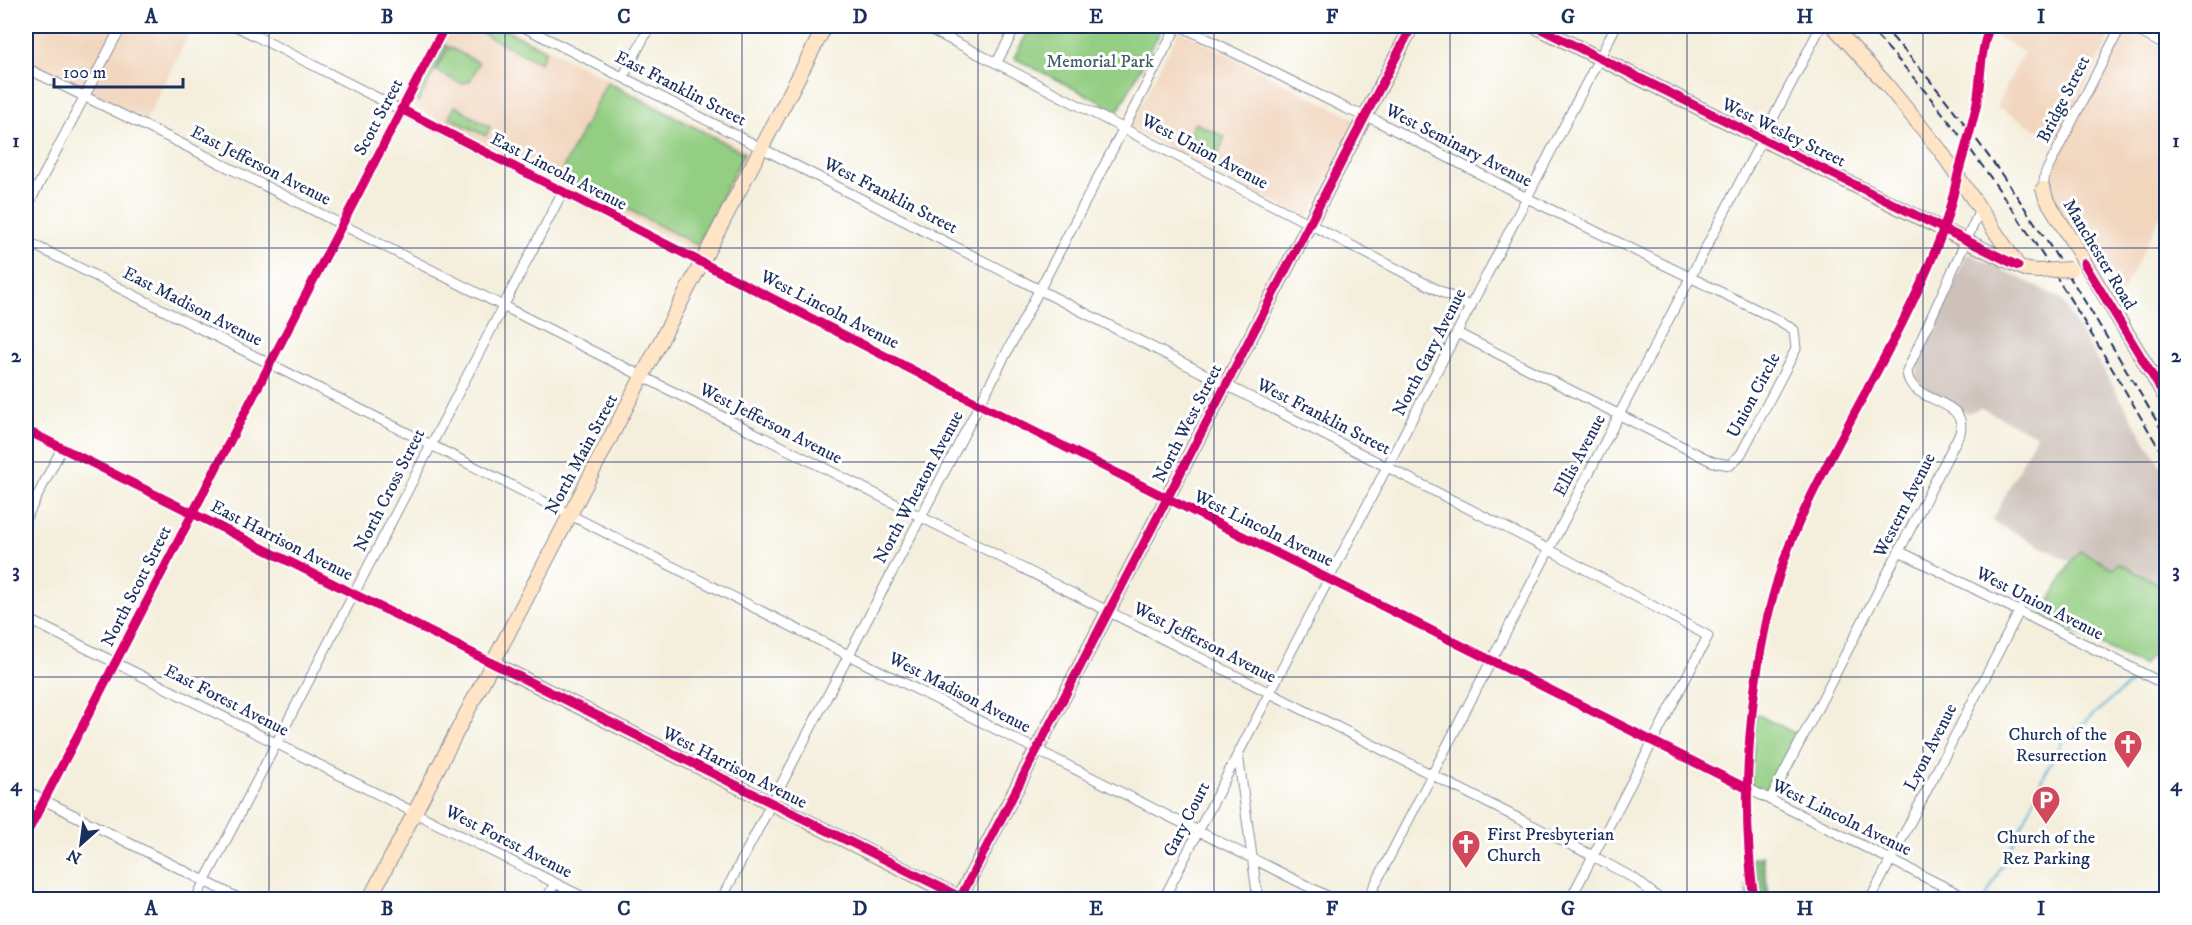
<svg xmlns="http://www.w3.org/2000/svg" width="2192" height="925" viewBox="0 0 2192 925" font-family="'IM FELL DW Pica',serif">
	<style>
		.built { fill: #f1d5bd }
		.industrial { fill: #cec1ba }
		.green { fill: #93ce82; stroke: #577e70; stroke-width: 1.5 }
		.forest { fill: #76b170; stroke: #487067; stroke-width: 1.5 }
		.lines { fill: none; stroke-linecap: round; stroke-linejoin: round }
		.stream { stroke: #58afd5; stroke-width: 2 }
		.street-casing { stroke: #888f9e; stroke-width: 11 }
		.secondary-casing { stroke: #888f9e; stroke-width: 16 }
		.street { stroke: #fff; stroke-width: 9 }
		.secondary { stroke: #ffe4c6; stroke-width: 14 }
		.rail { stroke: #1b2f5e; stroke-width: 2; stroke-dasharray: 9 4.5; stroke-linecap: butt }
		.secondary-bridge-casing { stroke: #888f9e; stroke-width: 16; stroke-linecap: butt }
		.secondary-bridge { stroke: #ffe4c6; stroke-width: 14 }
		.cycleway-casing { stroke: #fff; stroke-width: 13 }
		.cycleway { stroke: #d6006c; stroke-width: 9 }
		.grid { fill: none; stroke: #1b2f5e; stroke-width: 1.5; stroke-opacity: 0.55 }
		.labels { text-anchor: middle; stroke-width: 6; stroke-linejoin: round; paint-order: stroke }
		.park-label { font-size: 18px; fill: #3f5f69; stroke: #fff }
		.street-label { font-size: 18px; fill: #1b2f5e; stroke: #fff }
		.poi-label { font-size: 18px; fill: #1b2f5e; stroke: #fff; text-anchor: end }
		.neatline { fill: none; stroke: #1b2f5e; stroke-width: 2 }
		.grid-label { font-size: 20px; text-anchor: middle; font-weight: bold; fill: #1b2f5e }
	</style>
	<rect width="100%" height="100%" fill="#fff"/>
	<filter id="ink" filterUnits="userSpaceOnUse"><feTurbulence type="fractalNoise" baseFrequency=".0167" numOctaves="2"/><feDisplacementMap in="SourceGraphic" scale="12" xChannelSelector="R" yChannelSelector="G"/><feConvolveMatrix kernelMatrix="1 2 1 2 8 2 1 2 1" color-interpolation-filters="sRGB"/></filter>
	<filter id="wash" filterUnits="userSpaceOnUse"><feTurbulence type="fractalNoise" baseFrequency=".008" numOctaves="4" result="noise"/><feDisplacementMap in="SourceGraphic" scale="24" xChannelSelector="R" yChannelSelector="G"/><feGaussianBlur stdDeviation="1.35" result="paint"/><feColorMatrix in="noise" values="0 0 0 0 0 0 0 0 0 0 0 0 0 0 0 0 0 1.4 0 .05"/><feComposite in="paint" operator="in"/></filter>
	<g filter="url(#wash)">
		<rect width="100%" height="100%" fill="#f4efdd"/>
		<path class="built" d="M26,26H193L146,120L26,62Z
			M451,26H504L750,152L699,253L410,105Z
			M2002,26H2111L2115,28L2057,141L1996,106L2024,52L1996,37Z
			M2124,26L2166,48V205L2115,307L2049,198L2046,179Z
			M1179,30L1358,121L1307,220L1129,127Z"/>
		<path class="industrial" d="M1968,253L2060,298L2166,475V588L2118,563L2113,568L2080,552L2071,562L1992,521L2036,435L1981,408L1967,413L1923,390L1916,378L1919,356Z"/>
		<path class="green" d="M480,26H497L546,50L540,63L474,29Z
			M1031,26H1163L1118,111L1014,58Z
			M442,43L447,46L418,102L412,99Z
			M449,47L479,63L470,81L462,84L436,71Z
			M607,82L744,153L697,245L560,174Z
			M455,106L465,111V113L490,127L486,136L449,118Z
			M1195,123L1225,137L1217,157L1186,140Z
			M2080,551L2113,568L2118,563L2166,588V640L2142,665L2042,615L2071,562Z
			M1756,714L1799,735L1768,795L1751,787Z"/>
		<path class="forest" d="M1762,856L1770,899H1748L1743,861Z"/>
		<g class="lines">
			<path class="stream" d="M2153,666L2166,654
				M1985,899L2029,811L2047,769L2063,740L2133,681"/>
		</g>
	</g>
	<g filter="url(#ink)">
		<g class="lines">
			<g class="street-casing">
				<path id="street" d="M236,26L979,404L1971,900
					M522,26L1548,549L1708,636L1570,900
					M807,26L821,33
					M924,26L1471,307
					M1181,26L1347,109L1377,121L1527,198L1780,321L1794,330L1796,349L1741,454L1730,465L1713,462L1457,333
					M2129,26L2166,46
					M997,62L1016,26
					M26,68L176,141L1593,856L1635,879L1661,900
					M623,77L650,26
					M2043,189L2045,174L2121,26
					M26,209L115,38L124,26
					M26,241L1335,900
					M26,430L492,663
					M26,518L62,448
					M1899,551L2166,685
					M26,618L589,900
					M26,791L242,900
					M1770,800L1960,433C1969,396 1908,405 1907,371L1980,210
					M26,835L445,26
					M195,900L563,191
					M546,900L555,883
					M721,900L1177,26
					M1163,900L1238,754
					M1258,900L1238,754L1616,26
					M1367,900L1821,26
					M1870,900L2020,610"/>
			</g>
			<g class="secondary-casing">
				<path id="secondary" d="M1535,26L1966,241L2027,270L2038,271
					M1833,26L1886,84L1940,150L2017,264
					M2043,189L2046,198L2166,398
					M492,663L964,900
					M960,897L1412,26
					M369,900L825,26"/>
			</g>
			<use href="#street" class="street"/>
			<use href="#secondary" class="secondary"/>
			<path class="rail" d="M1867,26C1990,154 2076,308 2166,460
				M1882,26C1997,149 2081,293 2166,437"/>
			<g class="secondary-bridge-casing">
				<path id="secondary-bridge" d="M2038,271L2070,269"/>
			</g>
			<use href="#secondary-bridge" class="secondary-bridge"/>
			<g class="cycleway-casing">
				<path id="cycleway" d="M1535,26L2018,266
					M401,109L979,404L1748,789
					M2084,263L2166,398
					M26,430L960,897
					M26,835L445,26
					M959,900L1412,26
					M1754,900C1738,783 1751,630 1799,522C1842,427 1901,339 1939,241C1948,219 1953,197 1958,174C1964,152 1971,130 1976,107C1982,80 1979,52 1990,26"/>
			</g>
			<use href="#cycleway" class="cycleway"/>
		</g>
	</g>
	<path class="grid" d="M269,26V900M505,26V900M742,26V900M978,26V900M1214,26V900M1450,26V900M1687,26V900M1923,26V900M26,248H2166M26,462H2166M26,677H2166"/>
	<defs>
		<g id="church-pin" transform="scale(1.5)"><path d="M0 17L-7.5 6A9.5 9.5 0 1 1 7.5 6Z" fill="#d1495b" stroke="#fff"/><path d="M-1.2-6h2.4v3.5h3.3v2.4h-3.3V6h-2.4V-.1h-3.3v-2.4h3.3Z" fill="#fff"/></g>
		<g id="parking-pin" transform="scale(1.5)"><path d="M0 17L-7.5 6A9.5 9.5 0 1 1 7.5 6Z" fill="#d1495b" stroke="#fff"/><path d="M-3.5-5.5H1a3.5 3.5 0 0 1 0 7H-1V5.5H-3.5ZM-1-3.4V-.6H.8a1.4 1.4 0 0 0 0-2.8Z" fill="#fff"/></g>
	</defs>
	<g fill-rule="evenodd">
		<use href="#church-pin" x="2128" y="744"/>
		<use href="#parking-pin" x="2046" y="800"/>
		<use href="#church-pin" x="1466" y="844"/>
	</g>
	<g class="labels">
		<g class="park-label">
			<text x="1100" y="67">Memorial Park</text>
		</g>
		<g class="street-label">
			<text transform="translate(681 88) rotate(27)" y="6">East Franklin Street</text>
			<text transform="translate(2063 99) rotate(-63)" y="6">Bridge Street</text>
			<text transform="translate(378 117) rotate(-62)" y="6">Scott Street</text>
			<text transform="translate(1784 132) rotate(26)" y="6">West Wesley Street</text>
			<text transform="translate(1459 145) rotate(27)" y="6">West Seminary Avenue</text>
			<text transform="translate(1205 151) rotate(28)" y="6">West Union Avenue</text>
			<text transform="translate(261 165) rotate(27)" y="6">East Jefferson Avenue</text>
			<text transform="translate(559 171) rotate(27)" y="6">East Lincoln Avenue</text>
			<text transform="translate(891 195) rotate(27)" y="6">West Franklin Street</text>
			<text transform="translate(2100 254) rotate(59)" y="6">Manchester Road</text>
			<text transform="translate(193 306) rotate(27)" y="6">East Madison Avenue</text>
			<text transform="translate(830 309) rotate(27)" y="6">West Lincoln Avenue</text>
			<text transform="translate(1429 352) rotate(-63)" y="6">North Gary Avenue</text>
			<text transform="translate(1753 395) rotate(-62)" y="6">Union Circle</text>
			<text transform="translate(1324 416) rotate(27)" y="6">West Franklin Street</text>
			<text transform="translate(771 423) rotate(27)" y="6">West Jefferson Avenue</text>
			<text transform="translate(1187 423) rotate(-63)" y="6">North West Street</text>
			<text transform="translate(581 454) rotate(-62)" y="6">North Main Street</text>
			<text transform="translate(1579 455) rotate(-62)" y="6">Ellis Avenue</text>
			<text transform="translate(918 487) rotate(-62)" y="6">North Wheaton Avenue</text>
			<text transform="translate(389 490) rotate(-63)" y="6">North Cross Street</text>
			<text transform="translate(1904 505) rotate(-63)" y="6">Western Avenue</text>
			<text transform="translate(1264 528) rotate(26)" y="6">West Lincoln Avenue</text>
			<text transform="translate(282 540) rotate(27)" y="6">East Harrison Avenue</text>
			<text transform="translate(136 586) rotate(-63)" y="6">North Scott Street</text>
			<text transform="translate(2040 603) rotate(27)" y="6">West Union Avenue</text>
			<text transform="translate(1205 642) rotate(27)" y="6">West Jefferson Avenue</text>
			<text transform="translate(960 692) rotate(27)" y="6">West Madison Avenue</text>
			<text transform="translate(227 700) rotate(27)" y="6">East Forest Avenue</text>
			<text transform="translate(1930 747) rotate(-63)" y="6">Lyon Avenue</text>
			<text transform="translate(735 767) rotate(27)" y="6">West Harrison Avenue</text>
			<text transform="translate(1842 817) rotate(26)" y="6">West Lincoln Avenue</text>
			<text transform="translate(1186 819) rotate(-63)" y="6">Gary Court</text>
			<text transform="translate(509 841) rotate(27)" y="6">West Forest Avenue</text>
		</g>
		<g class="poi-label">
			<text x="2107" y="740">Church of the<tspan x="2107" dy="21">Resurrection</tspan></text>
			<text x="1487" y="840" text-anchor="start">First Presbyterian<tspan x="1487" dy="21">Church</tspan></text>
			<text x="2046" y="843" text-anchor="middle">Church of the<tspan x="2046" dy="21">Rez Parking</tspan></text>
		</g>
	</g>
	<rect width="2192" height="925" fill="none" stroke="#fff" stroke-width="66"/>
	<g transform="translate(81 844) rotate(208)" stroke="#ffffff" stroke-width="4.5" paint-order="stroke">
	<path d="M0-4.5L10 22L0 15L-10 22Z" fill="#1b2f5e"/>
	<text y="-9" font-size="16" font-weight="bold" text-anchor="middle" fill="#1b2f5e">N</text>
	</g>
	<path d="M54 78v9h129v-9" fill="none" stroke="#1b2f5e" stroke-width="3"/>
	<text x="63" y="78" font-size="18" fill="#1b2f5e" stroke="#ffffff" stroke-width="4.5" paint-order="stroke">100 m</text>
	<rect x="33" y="33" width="2126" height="859" class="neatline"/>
	<g class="grid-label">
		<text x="151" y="23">A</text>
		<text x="387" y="23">B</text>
		<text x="624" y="23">C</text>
		<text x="860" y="23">D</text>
		<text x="1096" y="23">E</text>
		<text x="1332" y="23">F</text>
		<text x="1568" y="23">G</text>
		<text x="1805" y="23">H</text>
		<text x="2041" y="23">I</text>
		<text x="16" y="147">1</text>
		<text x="2176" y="147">1</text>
		<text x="16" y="362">2</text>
		<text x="2176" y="362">2</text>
		<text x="16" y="577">3</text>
		<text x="2176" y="577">3</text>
		<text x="16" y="791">4</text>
		<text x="2176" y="791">4</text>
		<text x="151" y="915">A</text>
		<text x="387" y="915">B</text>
		<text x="624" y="915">C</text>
		<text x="860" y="915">D</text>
		<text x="1096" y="915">E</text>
		<text x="1332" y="915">F</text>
		<text x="1568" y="915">G</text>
		<text x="1805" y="915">H</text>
		<text x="2041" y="915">I</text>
	</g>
</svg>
